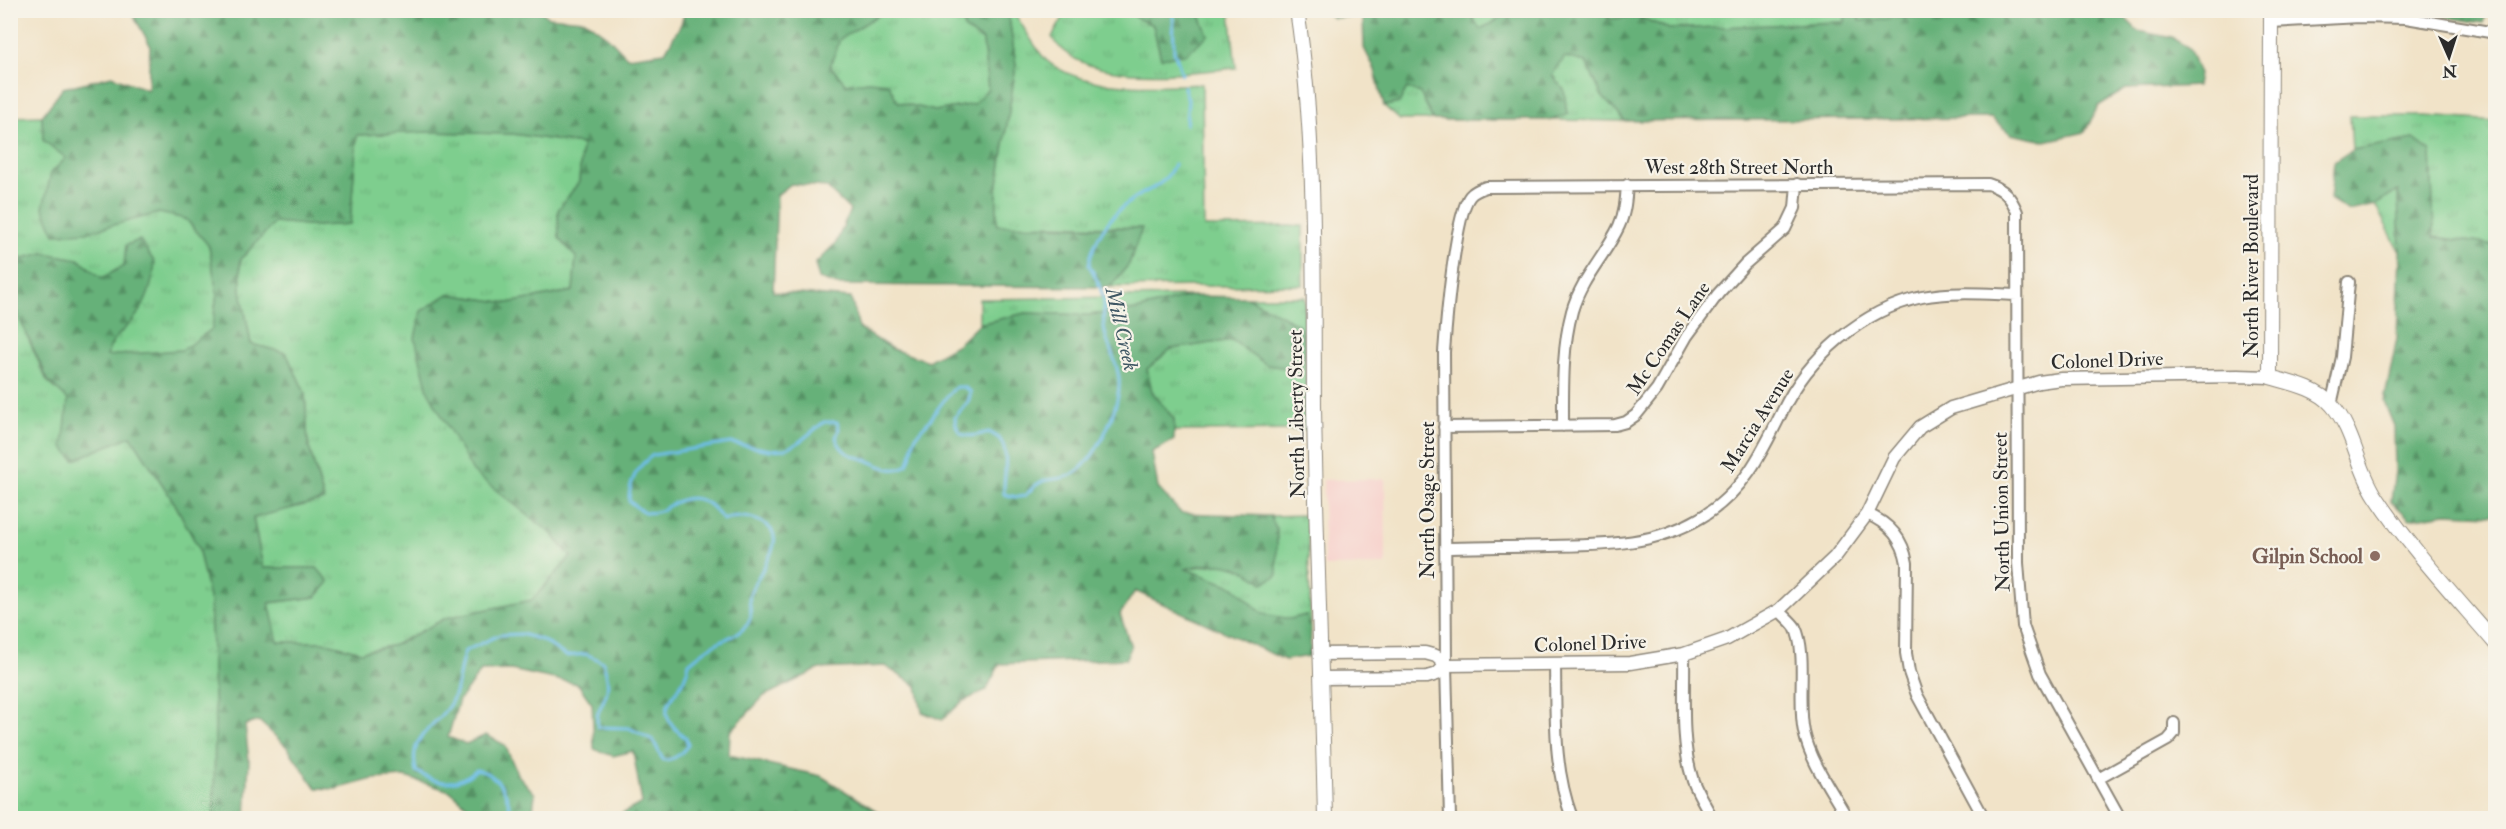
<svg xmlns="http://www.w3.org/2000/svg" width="2506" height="829" viewBox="0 0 2506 829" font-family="'IM FELL Double Pica',serif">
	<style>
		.built { fill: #f7d0cb }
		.grass { fill: url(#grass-tufts); stroke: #547c5c; stroke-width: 1.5 }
		.forest { fill: url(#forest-firs); stroke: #486e52; stroke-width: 1.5; fill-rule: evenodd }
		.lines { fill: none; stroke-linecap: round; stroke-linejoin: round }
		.stream { stroke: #6ebee9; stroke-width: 3 }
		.minor-casing { stroke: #8e877a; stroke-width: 14 }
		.tertiary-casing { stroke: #8e877a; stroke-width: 15 }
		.secondary-casing { stroke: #8e877a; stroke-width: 16 }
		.minor { stroke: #fff; stroke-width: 10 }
		.tertiary { stroke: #fff; stroke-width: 12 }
		.secondary { stroke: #fff; stroke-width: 14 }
		.education-dot { fill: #8d6e63; stroke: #f7f3e8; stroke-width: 2 }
		.labels { text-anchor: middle; stroke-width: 4.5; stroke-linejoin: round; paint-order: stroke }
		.street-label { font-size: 20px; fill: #2b2b2b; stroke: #f7f3e8 }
		.education-label { font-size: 20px; font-weight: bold; fill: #785e54; stroke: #f7f3e8; text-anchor: end }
		.water-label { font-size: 21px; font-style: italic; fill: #3f5764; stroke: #f7f3e8 }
	</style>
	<defs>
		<pattern id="grass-tufts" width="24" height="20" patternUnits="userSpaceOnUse" patternTransform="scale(1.5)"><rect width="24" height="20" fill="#7ece8e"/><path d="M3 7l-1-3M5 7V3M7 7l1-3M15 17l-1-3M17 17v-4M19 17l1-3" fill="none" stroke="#6db17b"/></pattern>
		<pattern id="forest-firs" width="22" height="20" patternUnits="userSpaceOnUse" patternTransform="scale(1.5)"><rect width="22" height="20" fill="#66b179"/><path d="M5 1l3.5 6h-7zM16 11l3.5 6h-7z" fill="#549063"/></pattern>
	</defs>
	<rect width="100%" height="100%" fill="#f7f3e8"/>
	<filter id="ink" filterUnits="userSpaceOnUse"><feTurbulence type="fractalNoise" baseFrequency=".0167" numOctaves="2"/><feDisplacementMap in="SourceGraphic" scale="12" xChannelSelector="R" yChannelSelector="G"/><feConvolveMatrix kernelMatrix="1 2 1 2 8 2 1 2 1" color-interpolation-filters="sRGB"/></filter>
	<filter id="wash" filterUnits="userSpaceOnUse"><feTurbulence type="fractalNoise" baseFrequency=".008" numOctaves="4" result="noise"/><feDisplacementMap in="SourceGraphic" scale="24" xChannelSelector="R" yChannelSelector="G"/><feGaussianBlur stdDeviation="1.35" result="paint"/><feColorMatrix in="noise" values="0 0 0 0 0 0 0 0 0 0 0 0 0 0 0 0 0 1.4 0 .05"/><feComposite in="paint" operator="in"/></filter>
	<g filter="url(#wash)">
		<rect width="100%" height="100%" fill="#f1e3c8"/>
		<path class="built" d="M1385,479L1386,565L1324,566L1323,480Z"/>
		<path class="grass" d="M1845,10V22L1669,29L1637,16L1611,19L1601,11Z
			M885,11H964V28L983,41L988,89L974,104L935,111L898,102L869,81L846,84L830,66L839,39Z
			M1008,11H1013C1020,21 1038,53 1046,60C1083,92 1156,86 1202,84L1204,227L1303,226V285L1110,287L1129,264L1141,228L1054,225L996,226L997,190L1016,65Z
			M1067,11H1133L1137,18L1153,25L1161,58L1208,35L1198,11H1230L1236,68C1188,72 1080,88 1052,37Z
			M1468,11H1508L1493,23L1480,29Z
			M1859,11H1986L1859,21Z
			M1564,56L1586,62L1602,96L1625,121L1551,120L1567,115L1564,90L1552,75Z
			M1406,88L1420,93L1433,120H1400L1384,106L1399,103Z
			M42,116L43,140L66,157L126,221L160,213L186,219L209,245L217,294L212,329L182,350L106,356L111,342L134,319L124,266L102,278L78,259L44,253L11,261V117Z
			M2350,116H2426L2495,121V245L2434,237L2431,152L2414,139L2352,150Z
			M428,132L513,134L582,144L579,182L558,211L559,238L576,257L573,291L508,303L448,294L552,534L571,557L532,600L446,618L395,645L361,652L323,642H277L269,603L316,597L317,568H263L253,518L324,499L308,444L305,393L286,353L251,344L241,290L240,260L275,222L317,226L350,224L357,135Z
			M2398,190L2400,252L2375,205Z
			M10,285L11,299L47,381L68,399L74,460L131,435L175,504L198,547L210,602L215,716L214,818H11Z
			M1190,296L1137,310L1088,315L1025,313L979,324V299Z
			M1247,297H1305L1307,430L1174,431V419L1152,392L1147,369L1171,349L1232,340L1267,365L1299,325Z
			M1307,515L1311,630L1306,615L1290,619L1263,614L1234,587L1184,569L1225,563L1251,573L1277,530L1270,516Z"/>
		<path class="forest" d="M1508,10L1601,11L1611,19L1637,16L1669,29L1845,22V10L1859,11V21L1986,10H2066L2121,14L2138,31L2172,38L2189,48L2199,73L2197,86L2126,89L2098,106L2085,132L2045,141L2011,134L1991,118L1625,121L1602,96L1586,62L1565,57L1552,75L1564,90L1567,115L1551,120H1433L1420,93L1407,88L1399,103L1384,106L1375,70L1364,48L1363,16L1333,18L1325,11H1468L1480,29L1493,23Z
			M131,11H541L548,17L585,20L608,37L627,57L665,52L681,24L685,11H885L840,39L830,66L846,84L869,81L888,83L898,102L935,111L974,104L988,89L983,41L964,28V11H1008L1016,65L997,190V225L1142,228L1129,264L1110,287L837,285L819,279L815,264L836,243L850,210L826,187L791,184L777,195L773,292L851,298L859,328L892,349L928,361L958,344L979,324L1025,313L1088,315L1137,310L1190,296L1247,297L1299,325L1307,347L1300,370L1267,365L1232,340L1171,349L1147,369L1152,392L1174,419V440L1152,452L1158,488L1181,513L1270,516L1277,530V576L1263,583C1238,562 1215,560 1186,569L1234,587L1263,614L1290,619L1306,615L1311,630L1310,656L1285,660L1135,591L1120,614L1131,647L1126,659L1000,664L986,690L962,702L942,720L922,712L917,686L885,666L819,669L764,696L730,732L729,755L821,776L888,818H614L642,803L633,751L613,756L594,749L592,704L578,684L511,670L481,671L459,700L448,737L466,744L486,735L505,745L518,775L535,794L532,818H472L473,811L450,791L405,777L373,779L336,789L316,788L287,747L259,721L245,725L249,761L246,818H214L215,716L210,602L198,547L175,504L131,436L74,460L63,447L68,400L48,381L11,299V261L44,253L78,259L102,278L124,266L126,245L140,240L155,263C152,285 148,301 134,319C122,333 112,337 107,356L182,350L212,329L217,294L209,246L186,219L159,213L87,232L55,234L43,208L51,173L66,158L43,140L42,116L63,88L112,76L148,90L150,45ZM428,132L513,134L582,144L579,182L558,210L559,238L576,257L573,291L508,303L448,294L421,311L415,338L428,391L473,472L552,534L571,557L532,600L446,618L395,645L361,652L323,642H278L269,603L316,597L329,582L317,568H263L253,518L324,500L308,444L305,393L286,353L251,344L241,290L240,260L275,222L317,226L350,224L357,135Z
			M1133,11H1198L1208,35L1186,54L1161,58L1153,25L1136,18Z
			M2408,11H2487L2483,23Z
			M2414,139L2431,152L2434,237L2495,245L2496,513L2492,515L2446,513L2410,519L2391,501L2395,471L2394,426L2384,402L2397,338L2400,252L2398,191L2375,205L2349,211L2330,199L2334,162L2352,150Z"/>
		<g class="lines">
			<path class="stream" d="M1173,10L1174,51L1182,74
				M1184,87L1188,100L1186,125
				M509,818C512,796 498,773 476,770C456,787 437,785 416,771C408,735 433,730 450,704C460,688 458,669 465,651L499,635L521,634L542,640L566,656L586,654L603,662C606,672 610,684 606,695C601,708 595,712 598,727L629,728L653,740L663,760C675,760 681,754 688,745L686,738C643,705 685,697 689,663C697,656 706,649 715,644C726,638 743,634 749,621C754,613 747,602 750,594C755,574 793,538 763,523C749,516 738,515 723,520C711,503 698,492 676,502C665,507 659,515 645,512C639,510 634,505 629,501C629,482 637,466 653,455L731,443L770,450L785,449L798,443L824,422H837L839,429L836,438C842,453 850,455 864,459C875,463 892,474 904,467C915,460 910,448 915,438C919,430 925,426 930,420C938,408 945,397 956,387H964L971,392L968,402L955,417C956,441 972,437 989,432C992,434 999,437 1001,441C1010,454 1003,479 1004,494C1032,503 1024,489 1043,481C1052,478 1062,480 1071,475C1095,463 1121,408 1119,380C1118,361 1106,345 1104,327C1103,320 1104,311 1104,304C1103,290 1096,277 1089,265C1093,239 1110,215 1132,200C1149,188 1166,186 1174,164"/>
		</g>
	</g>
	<g filter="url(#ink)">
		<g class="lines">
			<g class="minor-casing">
				<path id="minor" d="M2271,22L2359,17L2406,18L2496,33
					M2331,405L2342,357L2349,282
					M1563,426C1563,388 1562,348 1572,311C1582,277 1605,256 1619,226C1625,213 1626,199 1627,185
					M1444,427L1615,425L1626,422L1636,415L1657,389L1687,336L1718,294L1745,264L1785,229L1795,208L1797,184
					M1867,514C1889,523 1903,539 1907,563L1906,653L1909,672L1917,695L1984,818
					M1445,548C1480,547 1515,547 1550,546C1603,545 1653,546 1700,518C1742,494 1762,453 1782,412C1808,357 1862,310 1922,297C1953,291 1986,294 2017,295
					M1779,610C1784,616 1791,621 1795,627C1808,654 1797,701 1804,732C1811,763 1832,791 1847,818
					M1684,654C1685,695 1680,741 1693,781C1698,794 1706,806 1712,818
					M1555,664C1556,719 1553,766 1572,818
					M2098,779L2168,740L2174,733V723
					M1450,818L1446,665L1444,352C1446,324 1455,214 1470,196C1474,191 1480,189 1486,187L1988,184C2004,189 2011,197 2017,212L2018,563L2023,626L2040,674L2120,818"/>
			</g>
			<g class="tertiary-casing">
				<path id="tertiary" d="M1321,654L1425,653L1436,656L1446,665L1630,663L1684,654L1727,639L1779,610L1835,557L1867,514L1894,458L1920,427L1951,408L2039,382L2061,379L2238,376L2270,377
					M1322,678L1427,677L1437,674L1446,665"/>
			</g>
			<g class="secondary-casing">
				<path id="secondary" d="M1297,10C1317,141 1313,273 1314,405C1316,543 1322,681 1325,818
					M2271,10L2270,377C2291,383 2317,388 2332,405C2354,430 2357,467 2375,495C2410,548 2455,596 2496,644"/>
			</g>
			<use href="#minor" class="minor"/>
			<use href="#tertiary" class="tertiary"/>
			<use href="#secondary" class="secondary"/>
		</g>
	</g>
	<circle class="education-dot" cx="2375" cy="556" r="6"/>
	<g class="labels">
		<g class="street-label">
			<text x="1739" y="174">West 28th Street North</text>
			<text transform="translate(2251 266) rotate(-90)" y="7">North River Boulevard</text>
			<text transform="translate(1668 338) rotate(-56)" y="7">Mc Comas Lane</text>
			<text transform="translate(2107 360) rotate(-2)" y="7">Colonel Drive</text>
			<text transform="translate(1296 414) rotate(-91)" y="7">North Liberty Street</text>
			<text transform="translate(1757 420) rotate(-58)" y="7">Marcia Avenue</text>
			<text transform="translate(1427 500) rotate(-90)" y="7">North Osage Street</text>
			<text transform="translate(2001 512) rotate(-91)" y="7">North Union Street</text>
			<text transform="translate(1590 643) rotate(-2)" y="7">Colonel Drive</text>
		</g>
		<g class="education-label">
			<text x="2363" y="563">Gilpin School</text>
		</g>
		<g class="water-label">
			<text transform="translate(1122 329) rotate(77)" y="7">Mill Creek</text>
		</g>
	</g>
	<rect width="2506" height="829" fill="none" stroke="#f7f3e8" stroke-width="36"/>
	<g transform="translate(2449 57) rotate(177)" stroke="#f7f3e8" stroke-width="4.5" paint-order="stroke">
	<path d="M0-4.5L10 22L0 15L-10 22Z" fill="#2b2b2b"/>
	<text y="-9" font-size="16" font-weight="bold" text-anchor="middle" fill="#2b2b2b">N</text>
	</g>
</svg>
